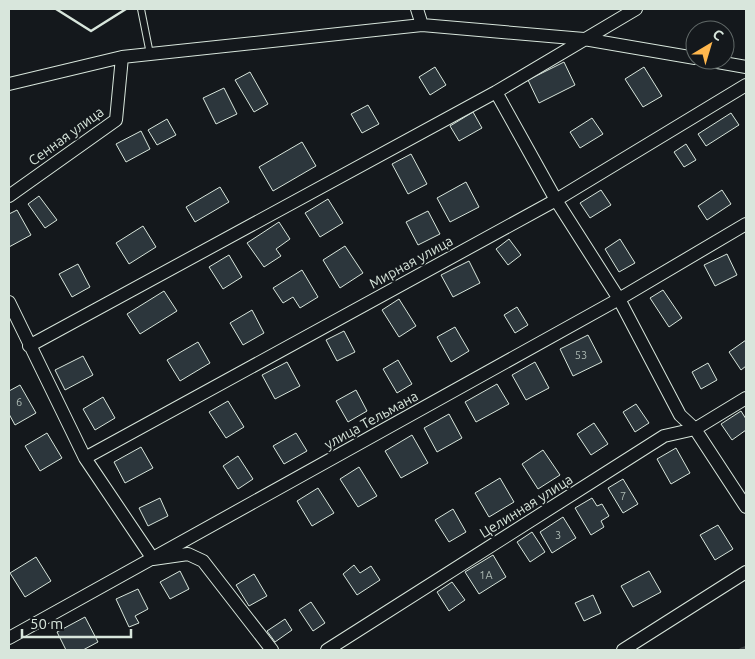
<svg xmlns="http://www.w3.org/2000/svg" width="755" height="659" viewBox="0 0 755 659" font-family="Ubuntu,sans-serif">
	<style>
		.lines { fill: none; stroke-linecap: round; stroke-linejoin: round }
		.stream { stroke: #363b3e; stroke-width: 4.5 }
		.building { fill: #2c363c; stroke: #d8e6dc }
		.lane-casing { stroke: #d8e6dc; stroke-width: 8 }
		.street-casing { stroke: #d8e6dc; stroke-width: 14 }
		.lane { stroke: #14181c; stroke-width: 6 }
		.street { stroke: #14181c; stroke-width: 12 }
		.wall { stroke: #d8e6dc; stroke-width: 2.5 }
		.labels { text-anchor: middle; stroke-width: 4; stroke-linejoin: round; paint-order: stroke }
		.number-label { font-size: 11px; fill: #adbab4 }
		.street-label { font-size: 14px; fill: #d8e6dc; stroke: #14181c }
	</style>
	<rect width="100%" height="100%" fill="#14181c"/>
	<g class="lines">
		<path class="stream" d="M741,650L746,648"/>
	</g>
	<path class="building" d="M564,62L575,85L539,103L528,80Z
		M435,67L446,85L430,95L419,77Z
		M644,67L662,96L643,107L625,79Z
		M250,72L268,104L254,112L235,80Z
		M224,88L237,114L216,124L203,98Z
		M368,105L379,124L362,133L351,114Z
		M473,112L482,128L459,141L450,126Z
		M731,113L739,125L706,146L698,134Z
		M592,118L603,134L580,148L570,132Z
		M167,119L176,135L157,145L148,130Z
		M141,131L150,149L126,162L116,144Z
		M302,142L316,166L273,191L259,167Z
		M686,144L696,160L684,167L674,152Z
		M411,154L427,184L408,194L392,164Z
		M466,182L479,207L450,222L437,198Z
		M220,187L229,202L195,222L186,207Z
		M601,190L611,205L590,218L580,203Z
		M722,190L731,204L707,220L698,206Z
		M39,196L57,220L45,228L28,204Z
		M328,199L343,223L320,237L305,213Z
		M17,210L31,235L9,247V214Z
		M428,211L440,234L418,245L406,222Z
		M279,222L290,239L276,249L281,256L264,267L247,243Z
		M143,226L156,247L129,264L116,243Z
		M509,239L521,255L508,265L496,249Z
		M620,239L635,263L619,272L605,249Z
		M345,246L363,273L340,288L323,260Z
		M727,254L737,275L715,286L704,265Z
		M229,255L242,277L223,289L209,267Z
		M469,261L480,283L453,297L441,275Z
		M78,264L90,287L72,297L59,274Z
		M302,270L318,297L300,308L293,297L283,303L273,288Z
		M663,290L682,318L669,327L650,298Z
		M164,291L177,311L140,334L127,314Z
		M399,299L416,326L399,337L382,310Z
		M517,307L528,325L515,333L504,315Z
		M252,310L264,333L243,345L230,323Z
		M455,327L469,351L451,362L437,337Z
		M344,331L355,352L337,361L326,340Z
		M588,335L602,362L573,376L560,349Z
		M746,340V366L741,370L729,352Z
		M198,342L210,363L180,381L167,360Z
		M83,356L93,375L65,390L55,370Z
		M398,360L412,384L397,393L383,369Z
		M287,362L300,386L275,399L262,375Z
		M535,362L549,388L526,400L512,375Z
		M708,363L717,380L701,389L692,372Z
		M497,384L509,404L476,422L465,402Z
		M20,385L36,413L15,425L9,414V391Z
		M356,390L367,411L348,422L336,401Z
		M103,397L115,418L95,430L83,409Z
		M228,401L244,427L226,438L209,412Z
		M636,404L649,423L635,432L623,412Z
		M741,411L746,419V430L732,440L721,424Z
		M449,414L462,438L437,452L424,428Z
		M594,423L608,444L591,455L577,434Z
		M47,433L62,458L40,471L25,446Z
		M296,433L307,451L284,464L273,446Z
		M412,435L428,463L401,478L385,451Z
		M141,447L153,468L125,483L114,462Z
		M676,448L690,473L671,484L657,459Z
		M543,450L560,475L538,489L522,464Z
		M238,456L253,479L238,489L223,466Z
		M359,467L377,496L358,507L340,479Z
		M500,478L514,502L489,517L475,493Z
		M623,479L638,504L623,513L608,488Z
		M318,488L334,513L312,526L297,501Z
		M160,498L168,516L148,526L139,508Z
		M592,498L597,506L602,504L609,516L601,521L604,527L591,535L575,508Z
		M453,509L466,532L449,542L435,520Z
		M563,517L576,538L552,553L540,532Z
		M718,525L733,549L715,560L700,535Z
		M532,532L545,552L530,562L517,542Z
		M493,555L506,577L479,594L465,572Z
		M36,557L51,581L25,597L10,573Z
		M354,565L360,573L371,566L380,580L357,595L343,574Z
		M180,571L189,589L170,599L160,582Z
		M649,571L661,592L633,607L621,586Z
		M254,574L267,596L249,606L236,585Z
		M452,582L465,600L449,611L437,592Z
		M138,589L148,609L135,616L139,623L129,627L116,599Z
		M593,595L601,613L584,621L575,603Z
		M311,602L325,623L313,631L299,610Z
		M85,617L98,642L83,650H66L57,632Z
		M285,619L292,630L275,642L267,631Z"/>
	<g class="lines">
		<g class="lane-casing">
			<path id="lane" d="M141,9L150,54"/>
		</g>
		<g class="street-casing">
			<path id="street" d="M417,9L422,25
				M706,60L746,67
				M9,84L122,57L422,25L584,39L695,58
				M496,92L556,200L619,299L680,415L695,429L746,507
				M9,196L116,120L122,57
				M9,302L85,458L153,559L188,554L203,561L272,650
				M29,346L496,92L636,9
				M85,458L556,200L746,85
				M9,638L619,299L746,224
				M327,650L664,436L695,429L746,398
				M623,650L746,572"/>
		</g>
		<use href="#lane" class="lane"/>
		<use href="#street" class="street"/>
		<path class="wall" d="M56,9L91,31L126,9"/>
	</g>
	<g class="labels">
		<g class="number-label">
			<text x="581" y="359">53</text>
			<text x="19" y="406">6</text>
			<text x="623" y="500">7</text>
			<text x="558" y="539">3</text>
			<text x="486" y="579">1А</text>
		</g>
		<g class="street-label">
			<text transform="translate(66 136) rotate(-36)" y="5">Сенная улица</text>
			<text transform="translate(411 262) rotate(-29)" y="5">Мирная улица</text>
			<text transform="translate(371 420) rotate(-29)" y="5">улица Тельмана</text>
			<text transform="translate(526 506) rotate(-32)" y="5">Целинная улица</text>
		</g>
	</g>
	<rect width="755" height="659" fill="none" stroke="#d8e6dc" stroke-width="20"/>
	<g transform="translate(710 45) rotate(38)"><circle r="24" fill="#14181c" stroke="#626a69"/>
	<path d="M0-4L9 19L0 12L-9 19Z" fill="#ffb74d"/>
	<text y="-8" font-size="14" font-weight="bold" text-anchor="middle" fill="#d8e6dc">С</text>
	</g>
	<path d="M22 629v8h109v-8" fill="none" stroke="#d8e6dc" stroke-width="2.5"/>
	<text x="30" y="629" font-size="15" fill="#d8e6dc" stroke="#14181c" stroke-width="4" paint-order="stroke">50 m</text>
</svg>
